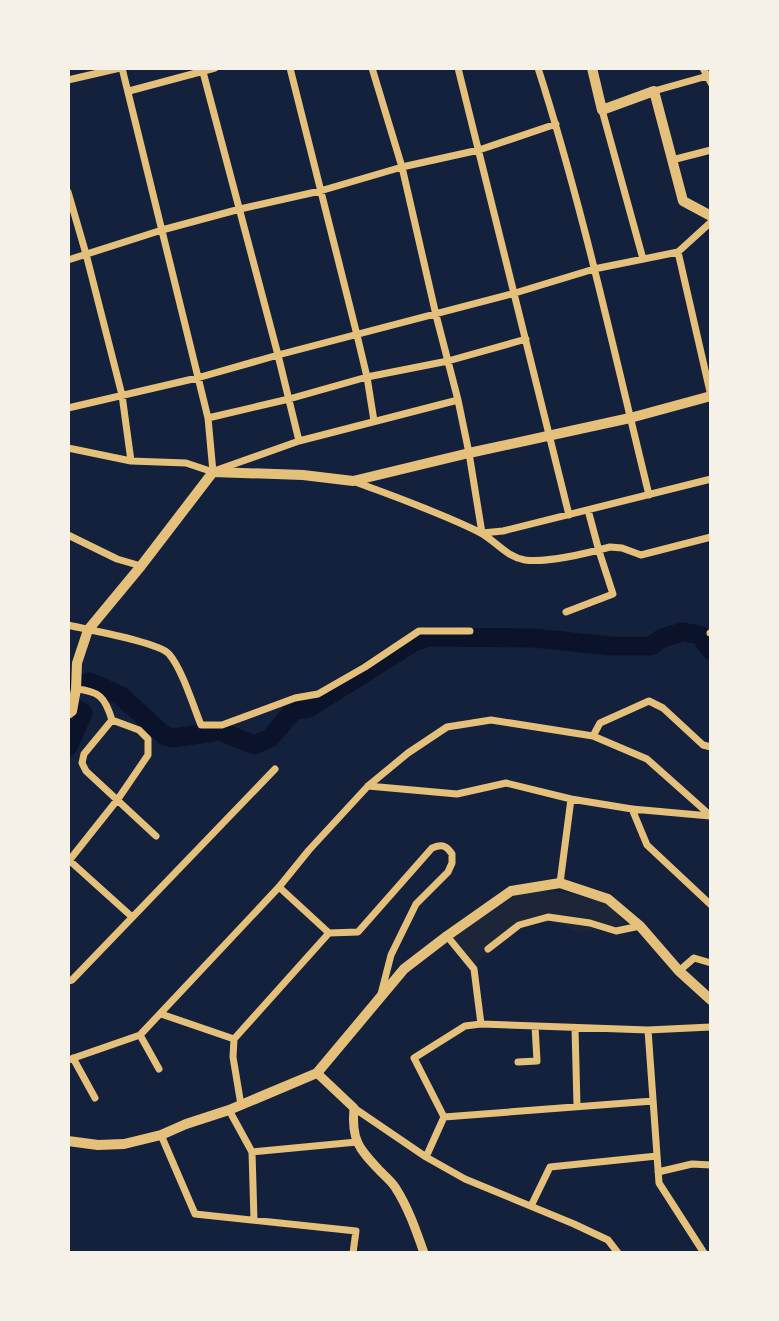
<svg xmlns="http://www.w3.org/2000/svg" width="779" height="1321" viewBox="0 0 779 1321" font-family="'Playfair Display',serif">
	<style>
		.green { fill: #1d2539 }
		.lines { fill: none; stroke-linecap: round; stroke-linejoin: round }
		.river { stroke: #0b132b; stroke-width: 19 }
		.minor { stroke: #e5c07b; stroke-width: 7 }
		.tertiary { stroke: #e5c07b; stroke-width: 9 }
		.secondary { stroke: #e5c07b; stroke-width: 10 }
	</style>
	<rect width="100%" height="100%" fill="#14213d"/>
	<path class="green" d="M521,891L559,892L605,900L626,924L580,933L562,924L543,922L526,925L511,931L473,966L449,936L510,894Z"/>
	<g class="lines">
		<path class="river" d="M68,687L90,682L121,696L165,736L173,738L220,731L254,745L270,738L294,710L309,708L414,642L428,637L534,638L610,646H651L662,638L683,632L700,635L711,651
			M68,704L83,713L68,747"/>
		<path class="minor" d="M122,68L208,418L213,472
			M204,68L203,72L278,355L299,441
			M290,68L357,335L367,377L374,421
			M372,68L402,167L436,315L458,400L469,453L482,533
			M458,68L569,515
			M538,68C583,208 614,352 649,495
			M703,68L711,83
			M68,80L120,68
			M129,91L215,68
			M654,91L711,75
			M602,110L643,259
			M672,160L711,150
			M68,192L86,254L122,395L131,461
			M678,252L711,396
			M68,260L162,230L240,209L320,191L402,167L479,150L556,124
			M68,408L197,378L278,355L515,293L594,269L678,252L711,222
			M208,418L289,399L367,377L448,361L526,339
			M68,448L131,461L186,463L213,472
			M217,470L299,441L458,400
			M353,481C395,497 439,512 479,532C495,540 506,557 525,560C548,563 588,553 610,547L622,548L641,555L711,537
			M482,533L503,531L711,479
			M68,535L117,559L141,566
			M566,612L613,594L599,551L588,510
			M68,625C88,630 158,642 169,654C182,669 193,705 201,725H222L295,698L318,694L365,667L419,631H470
			M710,633H711
			M76,689C99,691 105,697 112,720
			M112,720L84,754L82,763L86,771L156,836
			M593,736L600,723L649,701L663,708L703,745L711,747
			M368,786L457,794L506,783L571,799L632,809L710,816
			M632,809L647,845L711,905
			M70,861L131,916
			M68,862L118,799L148,755V739L139,730L112,720
			M560,883L571,799
			M279,887L329,933
			M447,936L474,969L481,1024
			M488,949L519,925L548,917L590,923L616,931L640,926
			M679,971L694,958L711,963
			M68,981L72,980L275,769
			M161,1014L234,1039
			M575,1028L577,1106
			M648,1030L659,1183L704,1253
			M140,1035L159,1069
			M234,1039L329,933L358,932L432,848C442,844 446,845 452,854V863L448,872L416,904L391,955L381,994
			M234,1039L233,1057L241,1105
			M73,1058L95,1098
			M68,1060L140,1035L279,887L309,850L368,786L408,753L447,727L491,720L593,736L647,759L711,816
			M518,1062L537,1061L535,1026
			M354,1108L426,1157L465,1179L574,1224L608,1240L618,1253
			M229,1110L252,1152L254,1220
			M444,1117L414,1058L465,1026L481,1024L648,1030L711,1027
			M444,1117L653,1101
			M161,1135L195,1214L356,1231L353,1253
			M252,1152L357,1142
			M426,1157L444,1117
			M658,1172L692,1164L711,1165
			M531,1206L550,1167L657,1156"/>
		<path class="tertiary" d="M317,1073L354,1108C351,1140 359,1149 380,1171C385,1176 391,1181 395,1187C408,1207 416,1230 424,1253"/>
		<path class="secondary" d="M592,68L602,110L654,91L683,201L711,216
			M68,714L72,711L76,689L77,663L88,630L141,566L213,472L303,475L353,481L469,453L630,418L711,396
			M68,1141L98,1145L124,1144L161,1135L186,1124L229,1110L317,1073L404,969L447,936L511,891L560,883L608,899L640,926L679,971L711,1000"/>
	</g>
	<rect width="779" height="1321" fill="none" stroke="#f6f1e7" stroke-width="140"/>
</svg>
